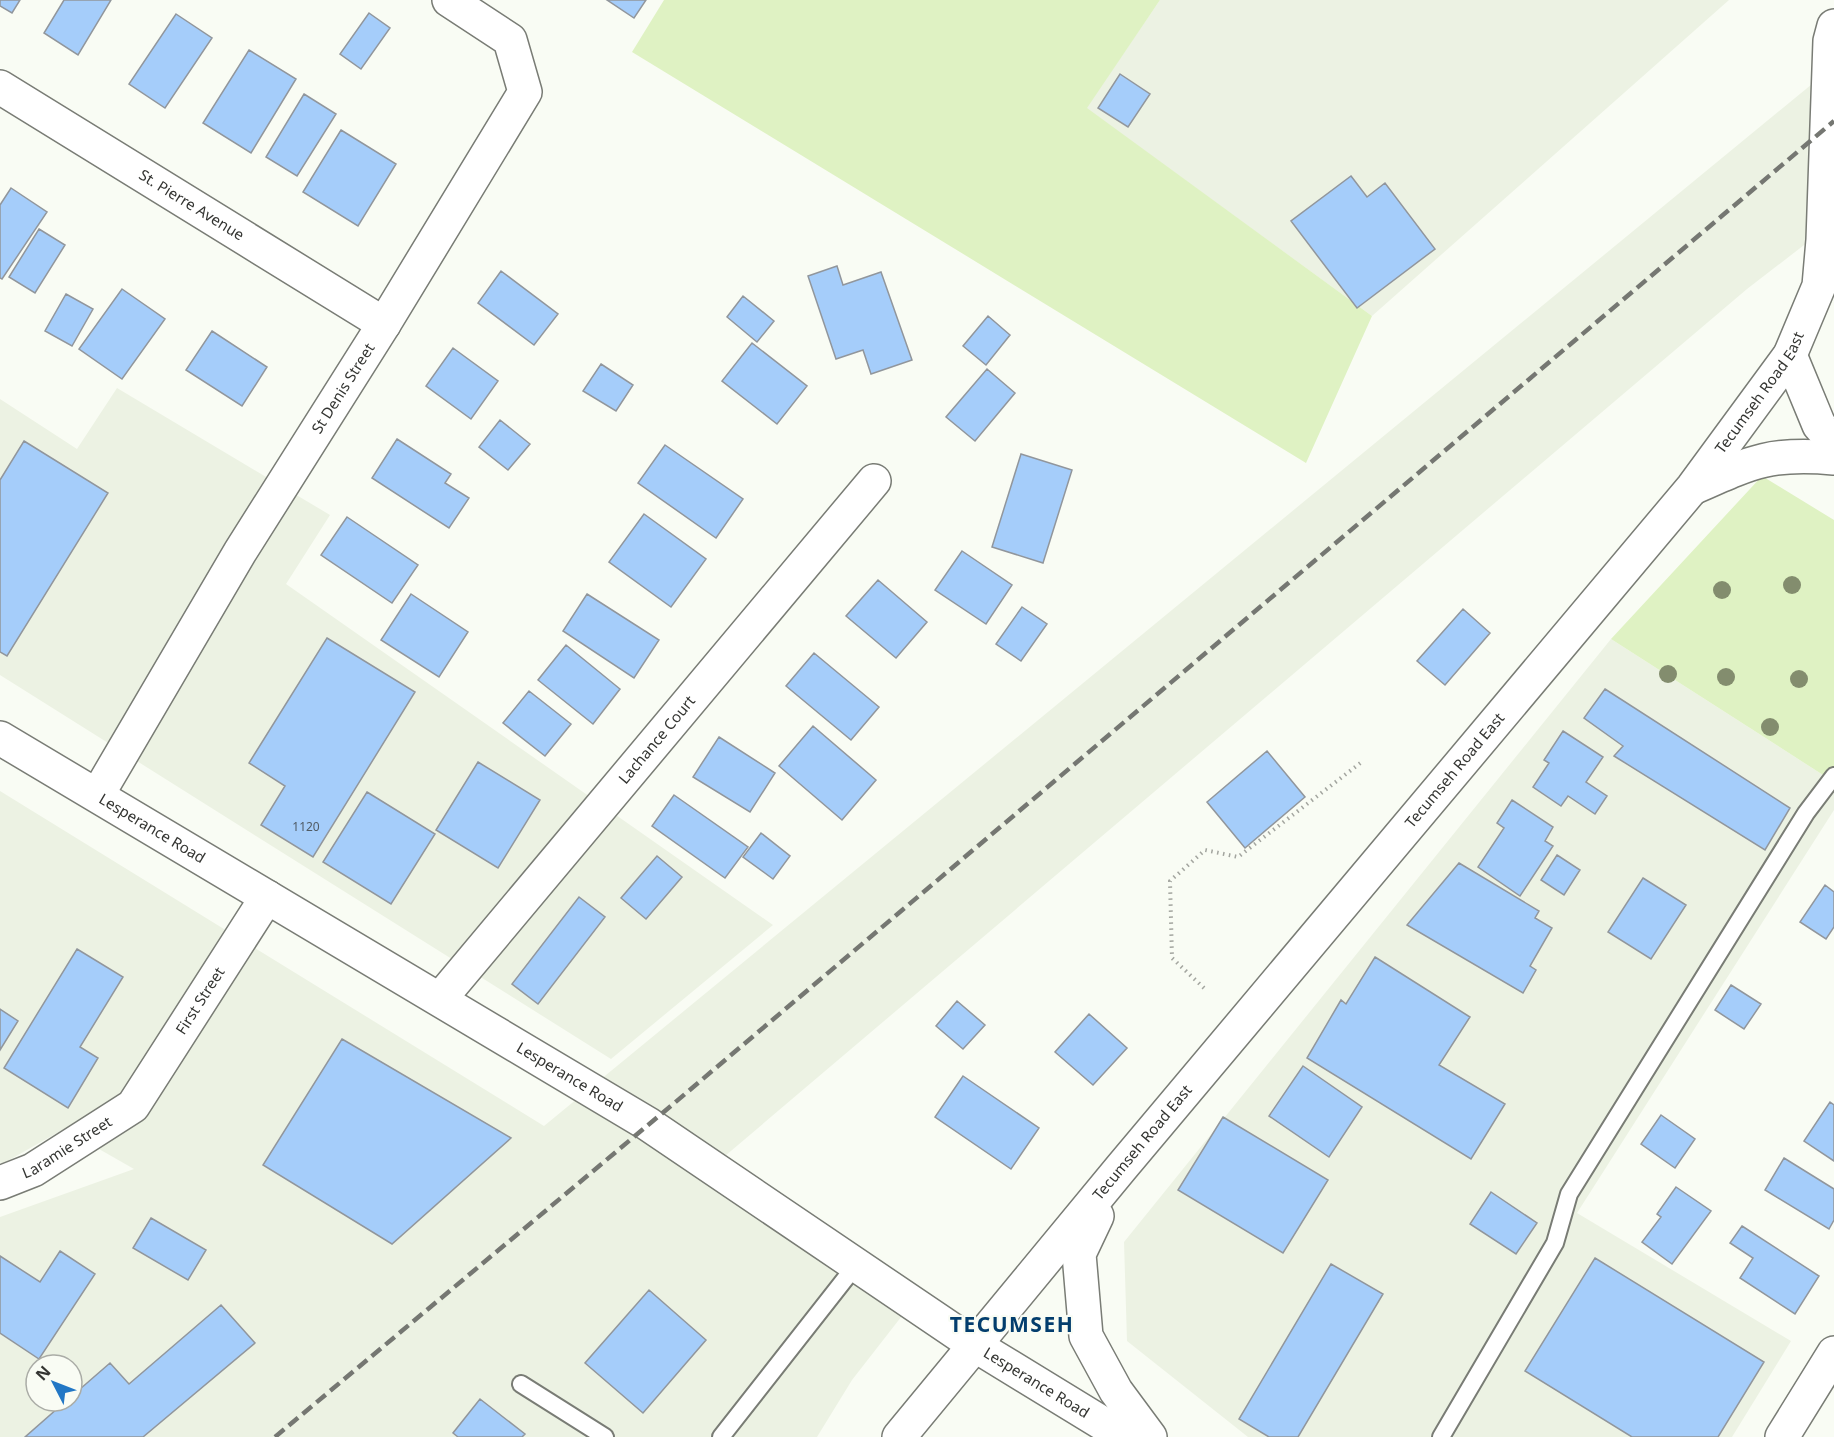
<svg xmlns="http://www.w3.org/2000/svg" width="1834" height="1437" viewBox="0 0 1834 1437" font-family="'Noto Sans',sans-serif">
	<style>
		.built { fill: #ecf2e3; fill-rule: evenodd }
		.green { fill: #dff2c3 }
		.building { fill: #a5cdfa; stroke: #91969c; stroke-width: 1.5 }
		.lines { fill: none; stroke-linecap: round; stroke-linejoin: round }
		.service-casing { stroke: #797c75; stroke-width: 20 }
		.minor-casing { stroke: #797c75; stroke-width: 36 }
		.secondary-casing { stroke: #797c75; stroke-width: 36 }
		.path { stroke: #a3a59f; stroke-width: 4; stroke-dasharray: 1.5 4.5; stroke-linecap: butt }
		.service { stroke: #fff; stroke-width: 16 }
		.minor { stroke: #fff; stroke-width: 33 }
		.secondary { stroke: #fff; stroke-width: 33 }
		.rail { stroke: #757772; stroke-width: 4.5; stroke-dasharray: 12 6; stroke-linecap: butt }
		.tree { fill: #838d6e }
		.labels { text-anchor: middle; stroke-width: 4.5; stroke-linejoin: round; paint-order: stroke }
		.number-label { font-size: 12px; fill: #505b64 }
		.street-label { font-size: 15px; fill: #343532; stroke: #f9fcf4 }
		.district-label { font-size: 21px; font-weight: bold; letter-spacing: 1.5px; fill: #033d6d; stroke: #f9fcf4 }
	</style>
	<rect width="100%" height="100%" fill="#f9fcf4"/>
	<path class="built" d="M1160,0H1729L1372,316L1086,108Z
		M1834,66V222L1747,289L712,1167L912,1303L852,1380L817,1437H0V1217L134,1169L64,1129L2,1164L0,1162V791L544,1126ZM36,1365H72V1401H36Z
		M117,388L330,515L286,584L773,925L611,1059L0,675V399L77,449Z
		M1611,639L1834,782V810L1577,1213L1791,1341L1732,1437H1248L1127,1341L1124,1242Z"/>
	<path class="green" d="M664,0H1160L1087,108L1372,316L1306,463L632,52Z
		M1762,476L1834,520V782L1611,639Z"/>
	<path class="building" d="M0,0H20L12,13L0,6Z
		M64,0H111L78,55L44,33Z
		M607,0H646L634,18Z
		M369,13L390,28L361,69L340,54Z
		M176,14L212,38L165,108L129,84Z
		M249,50L296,79L251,153L203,123Z
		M1120,74L1150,94L1128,127L1098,108Z
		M304,94L336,114L297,176L266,157Z
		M341,130L396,164L358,226L303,192Z
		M1351,176L1367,197L1385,183L1435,249L1357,308L1291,221Z
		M11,188L47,212L2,279L0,278V205Z
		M39,229L65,245L35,293L9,277Z
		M837,266L843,285L881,272L912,360L871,374L863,350L836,359L808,276Z
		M501,271L558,314L534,345L478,303Z
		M122,289L165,319L122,379L79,349Z
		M66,294L93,309L72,346L45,331Z
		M743,296L774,321L757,342L727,317Z
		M988,316L1010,335L986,365L963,346Z
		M212,331L267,367L242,406L186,370Z
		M752,343L807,386L777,424L722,381Z
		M453,348L498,381L471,419L426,386Z
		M601,364L633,385L616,411L583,391Z
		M987,369L1015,393L975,441L946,417Z
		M500,420L530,444L508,470L479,447Z
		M397,439L451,474L445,483L469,498L449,528L372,478Z
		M24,441L108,493L7,656L0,652V480Z
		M665,445L743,499L716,538L638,483Z
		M1021,454L1072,470L1043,563L992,547Z
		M644,514L706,559L671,607L609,562Z
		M347,517L418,565L392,603L321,555Z
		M962,551L1012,585L986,624L935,590Z
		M878,580L927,622L896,658L846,616Z
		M411,594L468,632L439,677L381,640Z
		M587,594L659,640L634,678L563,631Z
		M1022,607L1047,624L1021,661L996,644Z
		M1463,609L1490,633L1445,685L1417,661Z
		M327,638L415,692L313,857L261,825L285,786L249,763Z
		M566,645L620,689L593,724L538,680Z
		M814,653L879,707L851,740L786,686Z
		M1605,689L1790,808L1765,850L1614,756L1623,746L1584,718Z
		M529,691L571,724L545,756L503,723Z
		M813,726L876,780L842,820L779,766Z
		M1563,731L1603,757L1586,782L1607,796L1595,814L1568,796L1561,806L1533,787L1549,763L1544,760Z
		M719,737L775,773L750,812L693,777Z
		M1267,751L1305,797L1245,848L1207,802Z
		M478,762L540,800L498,868L436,830Z
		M367,792L435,834L391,904L323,862Z
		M674,795L748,847L725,878L652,826Z
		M1512,800L1553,827L1545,841L1553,846L1520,896L1478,867L1504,828L1497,823Z
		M761,833L790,856L773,879L743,857Z
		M1557,855L1580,870L1564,895L1541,880Z
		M657,856L682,877L646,919L621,898Z
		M1459,863L1539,911L1535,918L1552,928L1530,966L1536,970L1523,993L1407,925Z
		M1643,878L1686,905L1651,959L1608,932Z
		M1825,885L1834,892V927L1826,939L1800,922Z
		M579,897L605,917L538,1004L512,984Z
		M77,949L123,977L80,1047L98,1058L68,1108L4,1068Z
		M1375,957L1470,1017L1439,1065L1505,1104L1471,1159L1307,1058L1341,1000L1346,1004Z
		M1731,985L1761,1004L1744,1029L1715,1010Z
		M957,1001L985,1025L963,1049L936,1026Z
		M0,1009L18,1021L0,1050Z
		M1089,1014L1127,1048L1093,1085L1055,1052Z
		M342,1039L511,1138L392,1244L263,1165Z
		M1303,1066L1362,1107L1329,1157L1269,1116Z
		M963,1076L1039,1128L1011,1169L935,1117Z
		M1830,1102L1834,1105V1161L1804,1141Z
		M1661,1115L1695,1139L1675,1168L1641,1144Z
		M1223,1117L1328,1180L1283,1253L1178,1190Z
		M1784,1158L1834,1189V1220L1829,1229L1765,1190Z
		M1676,1187L1711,1211L1672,1264L1642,1242L1661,1217L1657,1214Z
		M1491,1192L1537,1223L1516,1254L1470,1224Z
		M151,1218L206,1250L188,1280L133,1248Z
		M1742,1226L1819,1276L1795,1314L1740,1278L1753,1258L1730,1243Z
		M60,1251L95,1274L39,1359L0,1333V1256L40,1282Z
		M1595,1258L1764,1362L1718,1437H1632L1525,1371Z
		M1331,1264L1383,1294L1298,1437H1269L1239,1419Z
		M649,1290L706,1340L643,1413L585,1363Z
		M221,1305L255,1343L143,1437H25L66,1401H72V1396L110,1363L129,1384Z
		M480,1399L525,1434L522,1437H458L453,1433Z"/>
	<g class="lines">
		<g class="service-casing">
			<path id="service" d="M521,1384L605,1437
				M721,1437L856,1265
				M1441,1437L1555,1243L1569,1194L1806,813L1834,776"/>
		</g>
		<g class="minor-casing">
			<g id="minor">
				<path id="s1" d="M0,87L384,324"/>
				<path d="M1790,355L1819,425L1834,442"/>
				<path id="s2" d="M98,794L240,552L384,324L525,92L510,40L449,0"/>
				<path id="s3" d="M440,999L874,481"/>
				<path id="s4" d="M0,1183L33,1170L133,1106L267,897"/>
				<path d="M1782,1437L1834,1353"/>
			</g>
		</g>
		<g class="secondary-casing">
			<g id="secondary">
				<path d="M1695,487C1751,462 1771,452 1834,458"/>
				<path id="s5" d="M0,738L648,1124L976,1346L1125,1437"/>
				<path d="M1097,1216L1079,1254L1086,1336L1116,1391L1150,1437"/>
				<path id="s6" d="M899,1437L1121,1168L1693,487L1790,355L1819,286L1823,240L1830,41L1834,26"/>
			</g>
		</g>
		<path class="path" d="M1204,988L1172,958L1170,881L1205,850L1238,857L1363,761"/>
		<use href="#service" class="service"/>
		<use href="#minor" class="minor"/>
		<use href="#secondary" class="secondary"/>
		<path class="rail" d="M275,1437L672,1105L1834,121"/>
	</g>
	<g class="tree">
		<circle cx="1792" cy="585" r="9"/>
		<circle cx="1722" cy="590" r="9"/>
		<circle cx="1668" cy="674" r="9"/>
		<circle cx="1726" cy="677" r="9"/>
		<circle cx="1799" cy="679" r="9"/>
		<circle cx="1770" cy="727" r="9"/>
	</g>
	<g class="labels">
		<g class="number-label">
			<text x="306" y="831">1120</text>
		</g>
		<g class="street-label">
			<text dy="5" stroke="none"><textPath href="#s1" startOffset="225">St. Pierre Avenue</textPath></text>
			<text dy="5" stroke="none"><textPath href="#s2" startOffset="474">St Denis Street</textPath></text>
			<text dy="5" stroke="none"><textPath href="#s6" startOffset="1354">Tecumseh Road East</textPath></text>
			<text dy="5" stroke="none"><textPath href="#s3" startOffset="338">Lachance Court</textPath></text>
			<text dy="5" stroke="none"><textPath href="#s6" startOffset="868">Tecumseh Road East</textPath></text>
			<text dy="5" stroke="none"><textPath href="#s5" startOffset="177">Lesperance Road</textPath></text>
			<text dy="5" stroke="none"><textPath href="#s4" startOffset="279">First Street</textPath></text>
			<text dy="5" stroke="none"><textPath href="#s5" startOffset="663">Lesperance Road</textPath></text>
			<text dy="5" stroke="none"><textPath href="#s6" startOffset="382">Tecumseh Road East</textPath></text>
			<text dy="5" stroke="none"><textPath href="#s4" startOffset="76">Laramie Street</textPath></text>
			<text dy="5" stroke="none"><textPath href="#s5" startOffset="1221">Lesperance Road</textPath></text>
		</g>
		<g class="district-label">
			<text x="1012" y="1332">TECUMSEH</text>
		</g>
	</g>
	<g transform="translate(54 1383) rotate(312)"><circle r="28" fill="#f9fcf4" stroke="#aaaca6" stroke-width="1.5"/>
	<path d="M0-4.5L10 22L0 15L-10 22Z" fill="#2277c5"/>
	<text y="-9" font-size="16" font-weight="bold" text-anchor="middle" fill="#343532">N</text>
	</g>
</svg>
